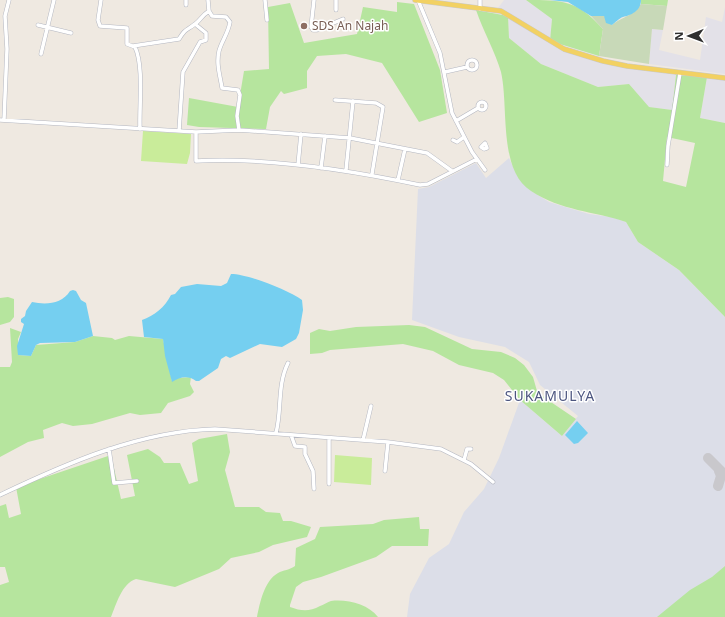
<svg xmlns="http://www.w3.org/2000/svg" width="725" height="617" viewBox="0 0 725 617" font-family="'Noto Sans',sans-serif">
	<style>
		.industrial { fill: #e3e1e8 }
		.airport { fill: #dcdee8 }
		.green { fill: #b6e59e; fill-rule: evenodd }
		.cemetery { fill: #c8d9b8 }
		.pitch { fill: #c9ec9a }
		.water { fill: #75cff0 }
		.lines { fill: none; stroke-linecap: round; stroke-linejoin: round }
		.taxiway { stroke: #c9c8cc; stroke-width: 10 }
		.minor-casing { stroke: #b4b7c1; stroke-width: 4.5 }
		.major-casing { stroke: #c9c9c9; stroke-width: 5.5 }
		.minor { stroke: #fff; stroke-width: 3.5 }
		.major { stroke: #f2d163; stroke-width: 4.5 }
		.education-dot { fill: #8d6e63; stroke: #fff; stroke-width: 1.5 }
		.labels { text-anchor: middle; stroke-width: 3; stroke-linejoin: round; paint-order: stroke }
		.education-label { font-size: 12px; fill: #785e54; stroke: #fff; text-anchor: start }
		.quarter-label { font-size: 14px; letter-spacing: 1px; fill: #4d5680; stroke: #fff }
	</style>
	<rect width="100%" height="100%" fill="#efe9e1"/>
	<path class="industrial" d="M504,0H526L552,19L550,41L598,62L676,75L672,110L648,107L629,84L598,87L541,64L509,38L508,16L498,8Z
		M725,7V74L649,64L652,29L663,30L659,50L700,60L706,17L722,22Z
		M707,77L725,80V123L700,118Z"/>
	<path class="airport" d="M509,158L518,177L530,190L549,202L589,214L612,217L626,222L638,242L679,270L725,317V617H407L410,594L429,558L449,544L464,512L484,489L499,458L520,400L562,436L578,416L540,385L529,362L505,347L459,337L412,320L418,189L429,187L476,163L486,178Z"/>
	<path class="green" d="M526,0C563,0 577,0 603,29L599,56L550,41L552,19Z
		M641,0H668L667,6L641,4Z
		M397,2L414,4L440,70L447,113L419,122L382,63L346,54L317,56L307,71V88L284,94L281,91L270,107L266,129L199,127L187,125L189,98L238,107L244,71L269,69L268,7L290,3L304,43L357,34L363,7L397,12Z
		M476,10L508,16L509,38L541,64L598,87L629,84L649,107L672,110L676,75L707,77L700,118L725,123V317L679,270L638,242L626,222C594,211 561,211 531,191C498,170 509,107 501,72C495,51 483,31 476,10ZM667,137L695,143L686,187L663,181Z
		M8,297L14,299V317L10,322L0,325V298Z
		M409,325L425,327L472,349L501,352L515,358L524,365L533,377L537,391L545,398L576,419L562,436L520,400L504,380L493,373L459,365L433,351L403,344L330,350L322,353L310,354V333L319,329L330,331L356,327Z
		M10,328L21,332L18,339V355L31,356L36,345L75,342L93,336L112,338L115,340L129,336L163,339L172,381L178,378L191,377L190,384L194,392L190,396L168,403L161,413L140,415L130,413L92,424L73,426L62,423L43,430L44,438L28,442L0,457V367H10L12,362Z
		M227,434L230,452L225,470L235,507H259L266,512L280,513L283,521H291L311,527L307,537L273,545L259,552L231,558L219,569L175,587L136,579C122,583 116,605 111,617H0V585L9,582L5,567H0V506L6,504L9,518L21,514L16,487L111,455L121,499L135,496L127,455L148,449L160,457L164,463H180L189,484L198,481L192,443L199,439Z
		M419,517L420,529H429L428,546H392L376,557L321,577L303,582L296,587L290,605V607C301,611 309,612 320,606C323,605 328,602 331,601C347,599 368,604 378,617H257C260,603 264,581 278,573C283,570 290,570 295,566L296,548L315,539L320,527L373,524L384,520Z
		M725,566V617H657L690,590L712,577Z"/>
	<path class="cemetery" d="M641,4L667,6L663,30L652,29L649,64L599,56L603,29L591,16H604L612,25C625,15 630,18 641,4Z"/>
	<path class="pitch" d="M143,131L191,134L190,153L187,164L141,161Z
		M335,455L372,458L371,485L334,482Z"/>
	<path class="water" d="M550,0H641C641,11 631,15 623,17C619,18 615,23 612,25L606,23L604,16H591L568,2Z
		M231,274C248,274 288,290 302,300L303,310L299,333L296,339L282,347L260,344L230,358L226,356L221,359L218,368L199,381H196C188,375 180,377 172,382L165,356L163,339L144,337L142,320C154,316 165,307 171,295L175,294L181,287L197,284L221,286L227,283Z
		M73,290L76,291L81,300L86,303L93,336L75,342L40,343L36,345L31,356L18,355L17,346L24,324L21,322V319L25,316L26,311L32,302C46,305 62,304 70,291Z
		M577,421L588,433L578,443L574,444L565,435Z"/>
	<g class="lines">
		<path class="taxiway" d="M708,458L725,475
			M718,486L721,476L719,471"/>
		<g class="minor-casing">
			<path id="minor" d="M101,0L98,20L100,26L127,28V44L135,47C144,66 139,107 140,129
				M186,0V5
				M208,0L209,11L212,16L226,17L230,22C228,34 222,40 219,51C216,64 220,75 222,88L238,90L240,95L237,116L239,130
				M265,0L267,20
				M314,0L311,27L313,30H317L343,19
				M418,0L440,53L452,113L472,152L485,170
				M480,0V9
				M336,10V0
				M38,25L71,33
				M133,46L179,39C186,28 186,31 195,24C201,20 201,16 209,11
				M41,54L54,0
				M467 65a5 5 0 1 1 10 0a5 5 0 1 1-10 0Z
				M445,72L467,67
				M335,100L376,103L383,107L372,174
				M478 106a4 4 0 1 1 8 0a4 4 0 1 1-8 0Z
				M0,120L196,132L239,130L350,138L427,153L452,171
				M4,120L7,49L5,16L9,0
				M456,121L478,108
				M179,131L183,72L200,42L206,40V33L195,24
				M196,132V161C269,157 349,170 420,185L428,184L477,159
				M453,140L457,142L464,137
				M485,143L487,148L484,149L481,147Z
				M298,165L301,134
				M667,165L668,146L680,73
				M321,168L325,136
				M346,170L353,101
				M398,180L405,149
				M276,433C282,410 277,385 288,363
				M291,435L295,446L305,447V454L313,471L314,489
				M363,440L371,406
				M109,449L114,483L137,481
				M464,460L467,449H471
				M385,471L388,442
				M329,484V438
				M0,495C67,463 140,431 215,429L388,442L441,449L471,464L493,482"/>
		</g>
		<g class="major-casing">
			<path id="major" d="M415,0L501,11L564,49L603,61L627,66L725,78"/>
		</g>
		<use href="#minor" class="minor"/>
		<use href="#major" class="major"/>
	</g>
	<circle class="education-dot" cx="304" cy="26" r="4"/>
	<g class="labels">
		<g class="education-label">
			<text x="312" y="30">SDS An Najah</text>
		</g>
		<g class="quarter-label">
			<text x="550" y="401">SUKAMULYA</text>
		</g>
	</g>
	<g transform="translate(689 36) rotate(269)" stroke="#ffffff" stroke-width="3" paint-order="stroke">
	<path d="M0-3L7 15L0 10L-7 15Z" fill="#2e2e2e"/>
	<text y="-6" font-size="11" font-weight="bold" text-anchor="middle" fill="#2e2e2e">N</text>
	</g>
</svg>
